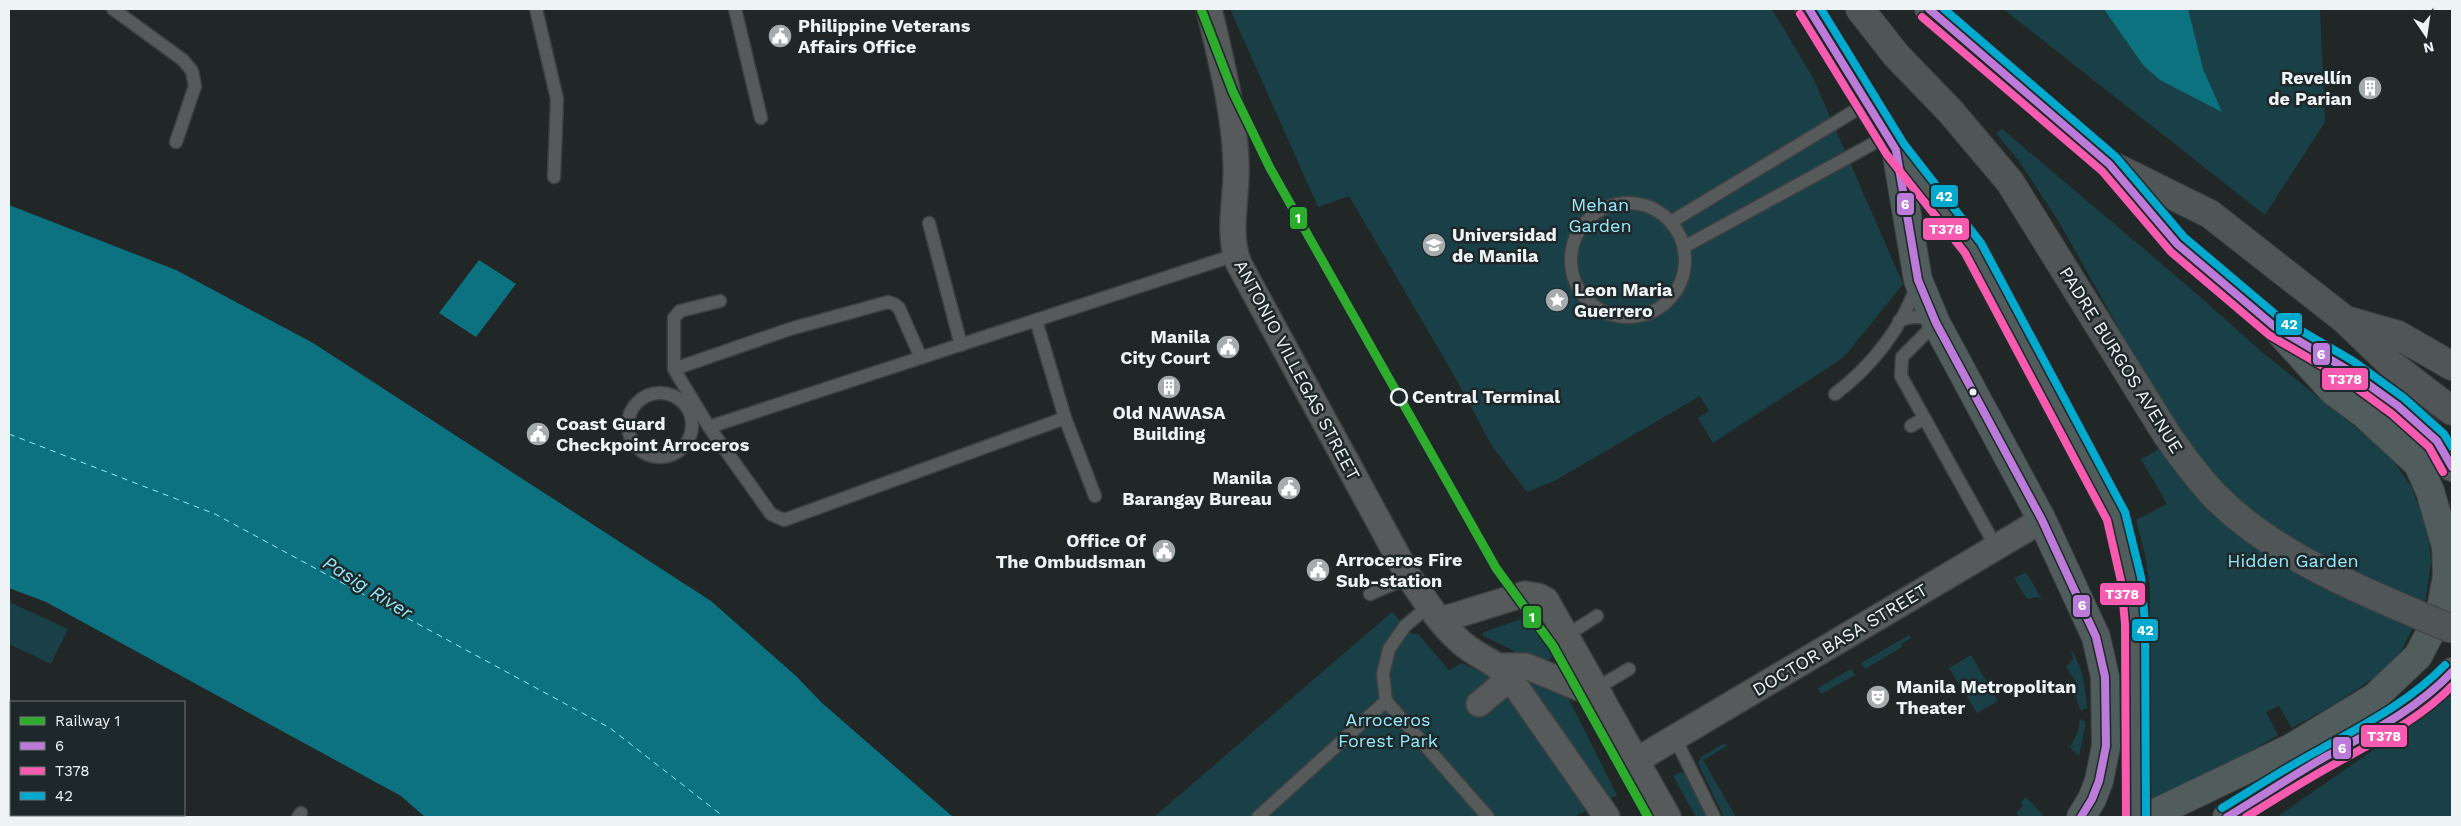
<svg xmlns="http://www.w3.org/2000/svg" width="2461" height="826" viewBox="0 0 2461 826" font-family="'Work Sans',sans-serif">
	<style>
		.green { fill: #1a4047 }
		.water { fill: #0c7280 }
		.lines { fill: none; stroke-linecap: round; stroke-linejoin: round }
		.ferry { stroke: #93e8f8; stroke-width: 1; stroke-dasharray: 6 5; stroke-linecap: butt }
		.lane-casing { stroke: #3c4041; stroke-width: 15 }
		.street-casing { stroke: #3c4041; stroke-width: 28 }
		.secondary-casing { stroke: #3c4041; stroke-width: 30 }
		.primary-casing { stroke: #3c4041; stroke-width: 30 }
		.lane { stroke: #565a5b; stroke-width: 12 }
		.street { stroke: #565a5b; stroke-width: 25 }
		.secondary { stroke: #505658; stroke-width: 28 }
		.primary { stroke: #515c5d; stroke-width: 28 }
		.secondary-bridge-casing { stroke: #3c4041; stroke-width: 30; stroke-linecap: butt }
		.secondary-bridge { stroke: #505658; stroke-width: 28 }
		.bus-1-casing { stroke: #1e2729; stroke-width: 11 }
		.bus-2-casing { stroke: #1e2729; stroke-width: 11 }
		.bus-3-casing { stroke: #1e2729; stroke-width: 11 }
		.bus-1 { stroke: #bd7bd9; stroke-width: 8 }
		.bus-2 { stroke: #f75aaf; stroke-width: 8 }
		.bus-3 { stroke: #00a9ce; stroke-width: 8 }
		.rail-1-casing { stroke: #1e2729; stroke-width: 12 }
		.rail-1 { stroke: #2dac2d; stroke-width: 9 }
		.bus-dot { fill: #eef4f5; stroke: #1e2729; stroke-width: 2 }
		.stop-dot { fill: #1e2729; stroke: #eef4f5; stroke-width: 2.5 }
		.labels { text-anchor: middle; stroke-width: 5; stroke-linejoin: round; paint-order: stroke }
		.poi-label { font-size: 18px; font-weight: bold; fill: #eef4f5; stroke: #1e2729; text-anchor: start }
		.park-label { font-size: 18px; fill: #95eafb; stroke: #1e2729 }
		.street-label { font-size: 18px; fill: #eef4f5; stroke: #1e2729 }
		.stop-label { font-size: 18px; font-weight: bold; fill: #eef4f5; stroke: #1e2729; text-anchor: start }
		.water-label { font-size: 19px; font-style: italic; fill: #93e8f8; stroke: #1e2729 }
		.line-badge { stroke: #1e2729; stroke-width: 2 }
		.badge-label { font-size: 14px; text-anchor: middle; font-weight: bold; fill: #fff }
	</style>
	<rect width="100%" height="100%" fill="#212626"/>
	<path class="green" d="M1230,9H1772L1813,78L1903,284L1844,357L1713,443L1698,418L1709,411L1700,396L1556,480L1527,492L1492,446L1455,377L1349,196L1318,207Z
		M2003,9H2320L2325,122L2265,215Z
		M2002,129L2190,288L2262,352L2369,438L2394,462L2411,486L2424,520L2429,542L2431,562L2425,604L2398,657L2384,671L2338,702L2292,728L2279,706L2266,712L2278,735L2151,808L2150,588L2145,554L2136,520L2167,504L2141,459L2156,451L2174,427L2059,222L2019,161L1996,133Z
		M2025,573L2028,575L2042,600L2037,597L2027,599L2014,578Z
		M9,602L68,629L51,664L9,644Z
		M1392,612L1412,634H1418L1449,670L1462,663L1495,679L1588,810L1577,815L1578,817H1154Z
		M1527,617L1532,618L1553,656L1541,665L1482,635L1484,632Z
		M1909,635L1911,638L1901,644L1902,647L1865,669L1861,663Z
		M2071,649C2083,668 2085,686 2087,708L2080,710L2075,694L2078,692L2075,687L2078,685L2066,667L2073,659Z
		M1971,655L1998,701L1977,713L1949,668Z
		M1851,669L1855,675L1821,694L1818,688Z
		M1523,675L1566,694L1617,795L1606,801Z
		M2452,695V817H2277Z
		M2080,719L2086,722L2079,756L2070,748L2078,732Z
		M1725,743L1727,746L1703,760L1736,817H1724L1698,763L1701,757Z
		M1680,772L1684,773L1708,817H1696L1673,776Z
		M2026,797L2043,815L2040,817H2020L2016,813L2023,806L2021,802Z"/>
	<path class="water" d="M2104,9H2188L2203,69L2222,112L2160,80L2143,65Z
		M9,205L176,270L313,343L552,498L711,601L796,676L822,703L953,817H425L401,796L46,602L9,588Z
		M479,260L516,284L476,337L439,313Z"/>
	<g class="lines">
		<path class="ferry" d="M9,434L215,514L610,728L724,817"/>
		<g class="lane-casing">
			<path id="lane" d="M113,9L183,60L192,71L195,86L176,142
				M536,9L557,99L554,177
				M735,9L761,118
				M1571 260a57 57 0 1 1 114 0a57 57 0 1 1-114 0Z
				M1671,222L1866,104
				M929,223L961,345
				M1684,247L1887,136
				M720,301L680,311L674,318V369L709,427L771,514L784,520L1065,418L1036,320
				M1899,321C1913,315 1924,316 1936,323L1902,357L1901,376L1996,547
				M674,369L790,329L888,302L894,304L899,308L921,358
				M628 425a32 32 0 1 1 64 0a32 32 0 1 1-64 0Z
				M1835,394C1871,367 1903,327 1917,284
				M1065,418L1095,496
				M1911,426L1923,419
				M709,427L1235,255
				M1370,594L1409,577
				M1430,605L1405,626L1389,649L1383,674L1386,701L1488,817
				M1567,635L1597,616
				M1597,688L1629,669
				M1675,738L1714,817
				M298,817L301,813
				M1258,817L1386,701"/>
		</g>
		<g class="street-casing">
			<path id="street" d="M1209,9C1221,60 1234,110 1236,162C1238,196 1226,232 1239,264L1409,577C1425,600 1441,626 1463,644C1478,657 1497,662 1510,678L1607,817
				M1441,620L1525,594L1538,596L1546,600L1668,817
				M1499,666H1526L1601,697
				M1479,704L1510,678
				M1637,760L2042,520"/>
		</g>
		<g class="secondary-casing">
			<path id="secondary" d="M1860,9L1896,55L1951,112L2010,182L2167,435
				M2109,164L2210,214L2344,319L2391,364L2452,411
				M2349,321L2398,335L2452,366"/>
		</g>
		<g class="primary-casing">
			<path id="primary" d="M1809,9L1896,150L1918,280L1936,323L2042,520L2096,637L2105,677L2106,746L2099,781L2092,799L2081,817
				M1929,9L2109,164L2177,244L2275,327L2333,391L2364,414L2418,464L2430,491L2446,546L2447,576L2440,614L2418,656L2375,697L2291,748L2147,817
				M1898,154L1973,248L2116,516L2131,579L2135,624L2136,817
				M2299,341C2346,369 2399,398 2436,440C2443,448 2447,458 2452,467
				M2227,817C2260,797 2292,776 2326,757C2370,733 2419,710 2452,672"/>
		</g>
		<use href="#lane" class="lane"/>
		<use href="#street" class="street"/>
		<use href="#secondary" class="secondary"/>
		<use href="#primary" class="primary"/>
		<g class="secondary-bridge-casing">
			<path id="secondary-bridge" d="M2167,435C2181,455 2196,476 2214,495C2274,557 2373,596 2452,629"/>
		</g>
		<use href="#secondary-bridge" class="secondary-bridge"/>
		<g class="bus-1-casing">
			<path id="bus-1" d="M1809,9L1896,150L1918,280L1936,323L2042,520L2096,637L2105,677L2106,746L2099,781L2092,799L2081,817
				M1929,9L2109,164L2177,244L2275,327L2348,370L2398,406L2437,441L2452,467
				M2227,817C2260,797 2292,776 2325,757C2371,732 2416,710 2452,672"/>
		</g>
		<g class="bus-2-casing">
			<path id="bus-2" d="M1800,14L1887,155L1965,253L2107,520L2121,581L2125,624L2126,817
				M1922,17L2102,171L2171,252L2269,335L2343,378L2392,414L2429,447L2443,472
				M2246,817C2274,800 2302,782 2331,766C2373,742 2418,721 2452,686"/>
		</g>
		<g class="bus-3-casing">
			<path id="bus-3" d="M1821,9L1904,144L1981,243L2125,512L2141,577L2145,623L2146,817
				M1944,9L2116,157L2184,237L2281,319L2353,361L2404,398L2444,434L2452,447
				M2222,808C2255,788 2287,767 2321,749C2365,724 2409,702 2445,665"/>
		</g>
		<use href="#bus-1" class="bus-1"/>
		<use href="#bus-2" class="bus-2"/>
		<use href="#bus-3" class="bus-3"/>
		<g class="rail-1-casing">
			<path id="rail-1" d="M1201,9L1233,92L1270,168L1496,568L1553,646L1648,817"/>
		</g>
		<use href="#rail-1" class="rail-1"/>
	</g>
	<defs>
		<g id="civic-disc" transform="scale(1.25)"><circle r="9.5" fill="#a6acad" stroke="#1e2729"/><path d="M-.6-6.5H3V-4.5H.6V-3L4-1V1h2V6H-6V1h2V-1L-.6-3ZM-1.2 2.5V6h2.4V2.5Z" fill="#fff"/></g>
		<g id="building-disc" transform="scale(1.25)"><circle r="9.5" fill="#a6acad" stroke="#1e2729"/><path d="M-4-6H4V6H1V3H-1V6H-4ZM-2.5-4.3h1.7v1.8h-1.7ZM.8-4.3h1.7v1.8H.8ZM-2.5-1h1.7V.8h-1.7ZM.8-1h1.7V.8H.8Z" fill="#fff"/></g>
		<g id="university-disc" transform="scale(1.25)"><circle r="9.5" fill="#a6acad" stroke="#1e2729"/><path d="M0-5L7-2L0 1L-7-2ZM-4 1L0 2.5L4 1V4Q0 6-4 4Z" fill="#fff"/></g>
		<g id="sight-disc" transform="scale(1.25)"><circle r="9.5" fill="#a6acad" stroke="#1e2729"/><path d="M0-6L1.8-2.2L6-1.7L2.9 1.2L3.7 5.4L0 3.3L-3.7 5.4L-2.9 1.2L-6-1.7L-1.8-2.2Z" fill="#fff"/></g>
		<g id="theatre-disc" transform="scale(1.25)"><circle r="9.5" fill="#a6acad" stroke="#1e2729"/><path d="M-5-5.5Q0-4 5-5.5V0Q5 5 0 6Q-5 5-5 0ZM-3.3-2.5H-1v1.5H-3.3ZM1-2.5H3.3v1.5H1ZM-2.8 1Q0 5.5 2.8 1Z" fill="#fff"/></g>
	</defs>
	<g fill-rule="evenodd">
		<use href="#civic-disc" x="780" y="36"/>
		<use href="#building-disc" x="2370" y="88"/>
		<use href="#university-disc" x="1434" y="245"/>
		<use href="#sight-disc" x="1557" y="300"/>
		<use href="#civic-disc" x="1228" y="347"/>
		<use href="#building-disc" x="1169" y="387"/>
		<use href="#civic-disc" x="538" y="434"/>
		<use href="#civic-disc" x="1289" y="488"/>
		<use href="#civic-disc" x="1164" y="551"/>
		<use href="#civic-disc" x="1318" y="570"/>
		<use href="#theatre-disc" x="1878" y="697"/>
	</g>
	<circle class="bus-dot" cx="1973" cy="392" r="4.5"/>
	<circle class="stop-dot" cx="1399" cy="397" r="8"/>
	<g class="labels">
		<g class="poi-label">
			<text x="798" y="32">Philippine Veterans<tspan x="798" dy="21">Affairs Office</tspan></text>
			<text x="2352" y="84" text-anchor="end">Revellín<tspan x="2352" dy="21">de Parian</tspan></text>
			<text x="1452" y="241">Universidad<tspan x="1452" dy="21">de Manila</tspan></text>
			<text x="1574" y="296">Leon Maria<tspan x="1574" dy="21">Guerrero</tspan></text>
			<text x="1210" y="343" text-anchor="end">Manila<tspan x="1210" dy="21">City Court</tspan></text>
			<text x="1169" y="419" text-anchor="middle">Old NAWASA<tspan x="1169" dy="21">Building</tspan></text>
			<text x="556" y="430">Coast Guard<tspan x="556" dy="21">Checkpoint Arroceros</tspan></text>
			<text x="1272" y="484" text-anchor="end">Manila<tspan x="1272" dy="21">Barangay Bureau</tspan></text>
			<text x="1146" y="547" text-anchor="end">Office Of<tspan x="1146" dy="21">The Ombudsman</tspan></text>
			<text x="1336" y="566">Arroceros Fire<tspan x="1336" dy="21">Sub-station</tspan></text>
			<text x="1896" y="693">Manila Metropolitan<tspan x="1896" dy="21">Theater</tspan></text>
		</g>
		<g class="park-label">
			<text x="1600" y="211">Mehan<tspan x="1600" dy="21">Garden</tspan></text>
			<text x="2293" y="567">Hidden Garden</text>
			<text x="1388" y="726">Arroceros<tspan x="1388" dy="21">Forest Park</tspan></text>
		</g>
		<g class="street-label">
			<text transform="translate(2121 360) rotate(58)" y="6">PADRE BURGOS AVENUE</text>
			<text transform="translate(1297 370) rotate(62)" y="6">ANTONIO VILLEGAS STREET</text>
			<text transform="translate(1840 640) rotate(-31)" y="6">DOCTOR BASA STREET</text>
		</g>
		<g class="stop-label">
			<text x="1412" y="403">Central Terminal</text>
		</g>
		<g class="water-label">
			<text transform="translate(368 587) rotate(32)" y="7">Pasig River</text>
		</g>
	</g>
	<g class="line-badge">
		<rect x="1930" y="184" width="29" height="24" rx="5" fill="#00a9ce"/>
		<rect x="1896" y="192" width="19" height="24" rx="5" fill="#bd7bd9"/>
		<rect x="1289" y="206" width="19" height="24" rx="5" fill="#2dac2d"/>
		<rect x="1922" y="217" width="48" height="24" rx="5" fill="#f75aaf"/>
		<rect x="2275" y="312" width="28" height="24" rx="5" fill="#00a9ce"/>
		<rect x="2312" y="342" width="19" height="24" rx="5" fill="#bd7bd9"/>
		<rect x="2321" y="367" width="48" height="24" rx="5" fill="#f75aaf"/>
		<rect x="2099" y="582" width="47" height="24" rx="5" fill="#f75aaf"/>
		<rect x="2072" y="594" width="19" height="24" rx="5" fill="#bd7bd9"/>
		<rect x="1522" y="605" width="20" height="24" rx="5" fill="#2dac2d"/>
		<rect x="2131" y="618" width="28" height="24" rx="5" fill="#00a9ce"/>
		<rect x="2360" y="724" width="48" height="24" rx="5" fill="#f75aaf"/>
		<rect x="2332" y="736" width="20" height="24" rx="5" fill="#bd7bd9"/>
	</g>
	<g class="badge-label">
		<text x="1944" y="201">42</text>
		<text x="1905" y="209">6</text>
		<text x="1298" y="223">1</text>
		<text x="1946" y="234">T378</text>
		<text x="2289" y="329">42</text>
		<text x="2321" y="359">6</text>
		<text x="2345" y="384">T378</text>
		<text x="2122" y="599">T378</text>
		<text x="2082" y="610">6</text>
		<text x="1532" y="622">1</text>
		<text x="2145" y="635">42</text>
		<text x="2384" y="741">T378</text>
		<text x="2342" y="753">6</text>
	</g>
	<rect width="2461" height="826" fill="none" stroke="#eef4f5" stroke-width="20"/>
	<rect x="10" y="701" width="175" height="115" fill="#1e2729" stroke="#71797b"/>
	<rect x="20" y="717" width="25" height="8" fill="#2dac2d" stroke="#71797b"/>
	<text x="55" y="726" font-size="15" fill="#eef4f5">Railway 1</text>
	<rect x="20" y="742" width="25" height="8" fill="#bd7bd9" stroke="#71797b"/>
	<text x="55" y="751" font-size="15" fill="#eef4f5">6</text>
	<rect x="20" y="767" width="25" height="8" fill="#f75aaf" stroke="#71797b"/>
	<text x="55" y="776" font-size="15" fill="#eef4f5">T378</text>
	<rect x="20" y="792" width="25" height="8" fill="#00a9ce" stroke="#71797b"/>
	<text x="55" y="801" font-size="15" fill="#eef4f5">42</text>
	<g transform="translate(2426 35) rotate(167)" stroke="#1e2729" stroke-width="4" paint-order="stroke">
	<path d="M0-4L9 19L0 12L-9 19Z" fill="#eef4f5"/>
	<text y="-8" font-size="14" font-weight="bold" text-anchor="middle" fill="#eef4f5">N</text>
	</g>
</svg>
